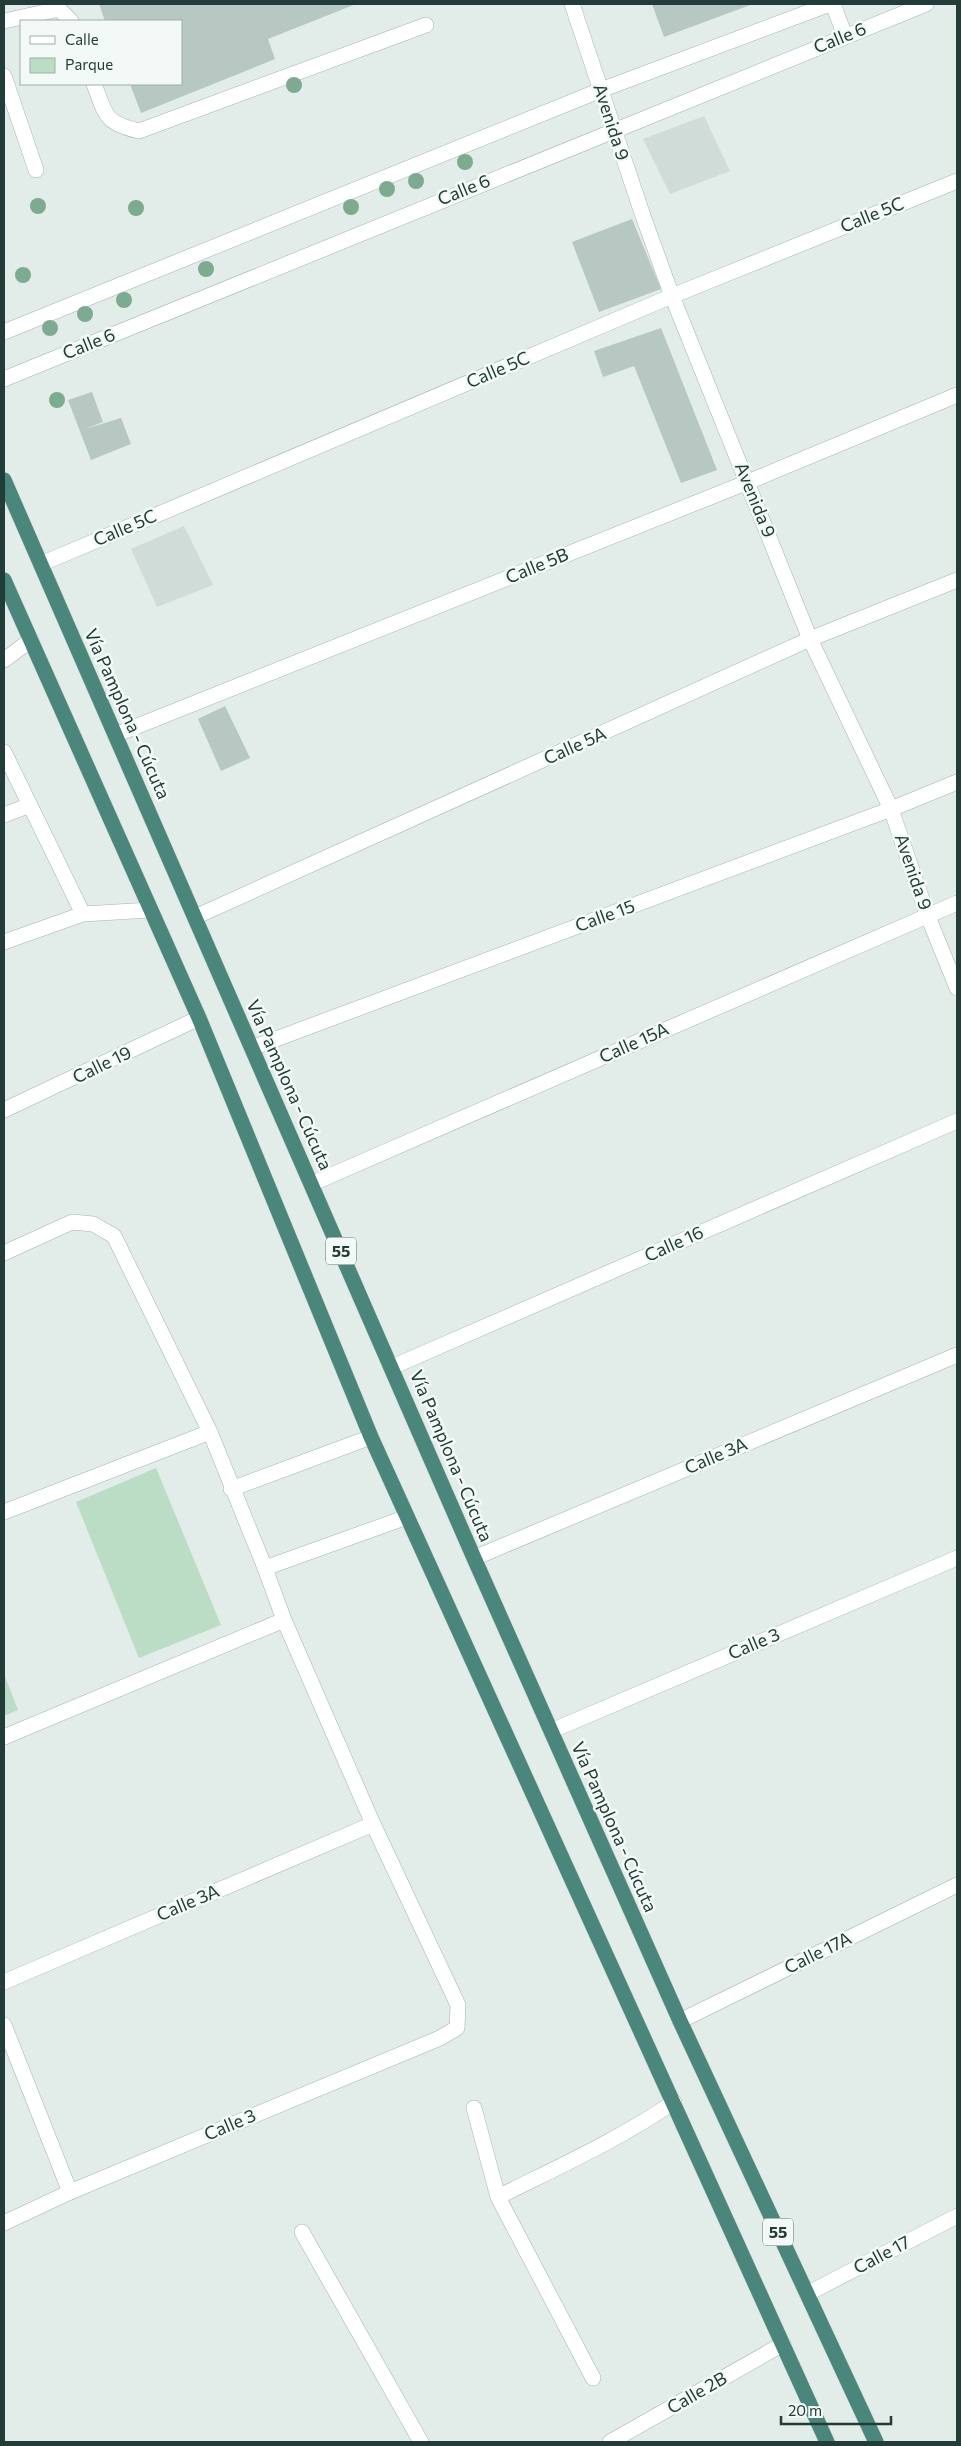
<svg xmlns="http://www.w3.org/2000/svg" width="961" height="2446" viewBox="0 0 961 2446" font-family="Commissioner,sans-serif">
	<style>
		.built { fill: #d0dcd7 }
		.green { fill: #bbddc6 }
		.building { fill: #b7c7c1 }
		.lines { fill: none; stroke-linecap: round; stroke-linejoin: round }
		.service-casing { stroke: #a5b4af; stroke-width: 16 }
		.pedestrian-casing { stroke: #a5b4af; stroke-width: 16 }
		.minor-casing { stroke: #a5b4af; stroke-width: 16 }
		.trunk-casing { stroke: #c1c9c7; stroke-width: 16 }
		.service { stroke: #fff; stroke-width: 15 }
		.pedestrian { stroke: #fff; stroke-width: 15 }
		.minor { stroke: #fff; stroke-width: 15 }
		.trunk { stroke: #4a867b; stroke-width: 15 }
		.tree { fill: #7eaa92 }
		.labels { text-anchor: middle; stroke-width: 5; stroke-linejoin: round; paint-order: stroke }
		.shield { fill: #f2f9f6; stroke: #607570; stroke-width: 1 }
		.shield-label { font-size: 16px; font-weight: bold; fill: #223d37 }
		.street-label { font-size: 18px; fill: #223d37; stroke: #f2f9f6 }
	</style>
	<rect width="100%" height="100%" fill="#e2ece8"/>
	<path class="built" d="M704,116L730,171L670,194L643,139Z
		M184,526L213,585L157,607L131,549Z"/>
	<path class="green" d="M156,1468L221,1625L139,1658L76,1502Z
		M4,1674L18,1710L4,1716Z"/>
	<path class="building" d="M99,4H356L268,39L275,59L141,113L130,84H181V21H105Z
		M652,4H753L664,37Z
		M632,219L661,289L599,312L572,242Z
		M661,328L717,470L681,483L634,366L603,377L594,351Z
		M92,392L103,422L85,429L121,418L131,444L91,460L68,400Z
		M225,706L250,758L221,771L198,719Z"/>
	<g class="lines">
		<g class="service-casing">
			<path id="service" d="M4,21L59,9L71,21
				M4,76L36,170
				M94,84C106,115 104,123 139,131L426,25
				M4,660L31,640
				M4,752L83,914
				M4,815L30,805
				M4,942L83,914L150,910
				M474,2108L498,2197L593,2378
				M498,2197C558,2167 618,2140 674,2102"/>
		</g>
		<g class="pedestrian-casing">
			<path id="pedestrian" d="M4,2025L70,2192"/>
		</g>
		<g class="minor-casing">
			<path id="minor" d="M572,4L643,216L672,296L810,639L891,809L927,914L957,988
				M833,4L845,36
				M4,332L601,90L830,4
				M4,379L926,4
				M41,564L672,296L957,181
				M115,735L748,482L957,395
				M195,917L810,639L957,580
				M252,1048L891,809L957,782
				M4,1110L199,1018
				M311,1184L957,903
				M4,1253L72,1222L93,1224L114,1236L210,1432L265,1568L284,1620L373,1824L458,2005L457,2028L440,2038L70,2192L4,2223
				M392,1367L957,1121
				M231,1489L371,1437
				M4,1512L210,1432
				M474,1558L957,1355
				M265,1568L407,1517
				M551,1731L957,1558
				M4,1737L284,1620
				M4,1982L373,1824
				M680,2021L957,1885
				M302,2232L421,2442
				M807,2294L957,2216
				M610,2442L783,2344"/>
		</g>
		<g class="trunk-casing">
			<path id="trunk" d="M4,480L474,1558L680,2021L876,2442
				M4,580L199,1018L371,1437L827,2442"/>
		</g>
		<use href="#service" class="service"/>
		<use href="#pedestrian" class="pedestrian"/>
		<use href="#minor" class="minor"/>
		<use href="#trunk" class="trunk"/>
	</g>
	<g class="tree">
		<circle cx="294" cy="85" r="8"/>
		<circle cx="465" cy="162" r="8"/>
		<circle cx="416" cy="181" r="8"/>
		<circle cx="387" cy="189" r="8"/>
		<circle cx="38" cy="206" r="8"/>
		<circle cx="351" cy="207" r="8"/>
		<circle cx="136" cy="208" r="8"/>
		<circle cx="206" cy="269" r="8"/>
		<circle cx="23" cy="275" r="8"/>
		<circle cx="124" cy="300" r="8"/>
		<circle cx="85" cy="314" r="8"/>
		<circle cx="50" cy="328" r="8"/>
		<circle cx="57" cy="400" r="8"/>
	</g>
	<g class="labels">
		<g class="shield">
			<rect x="326" y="1237.5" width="30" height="27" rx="4"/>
			<rect x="763" y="2218.5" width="30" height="27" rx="4"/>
		</g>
		<g class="shield-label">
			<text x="341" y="1257">55</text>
			<text x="778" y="2238">55</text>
		</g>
		<g class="street-label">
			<text transform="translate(840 38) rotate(-22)" y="6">Calle 6</text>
			<text transform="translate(611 122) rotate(72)" y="6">Avenida 9</text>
			<text transform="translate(464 190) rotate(-22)" y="6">Calle 6</text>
			<text transform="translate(872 215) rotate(-22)" y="6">Calle 5C</text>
			<text transform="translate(89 344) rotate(-22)" y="6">Calle 6</text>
			<text transform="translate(498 370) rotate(-23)" y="6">Calle 5C</text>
			<text transform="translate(755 500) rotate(68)" y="6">Avenida 9</text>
			<text transform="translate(125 528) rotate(-23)" y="6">Calle 5C</text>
			<text transform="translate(537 566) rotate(-22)" y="6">Calle 5B</text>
			<text transform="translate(127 714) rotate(66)" y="6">Vía Pamplona - Cúcuta</text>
			<text transform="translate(575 746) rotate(-24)" y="6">Calle 5A</text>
			<text transform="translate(913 872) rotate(71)" y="6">Avenida 9</text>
			<text transform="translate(605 916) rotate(-20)" y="6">Calle 15</text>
			<text transform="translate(634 1043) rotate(-24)" y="6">Calle 15A</text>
			<text transform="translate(102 1065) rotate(-26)" y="6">Calle 19</text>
			<text transform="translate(289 1085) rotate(66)" y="6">Vía Pamplona - Cúcuta</text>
			<text transform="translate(674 1244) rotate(-24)" y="6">Calle 16</text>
			<text transform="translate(451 1456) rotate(67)" y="6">Vía Pamplona - Cúcuta</text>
			<text transform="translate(716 1456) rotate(-23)" y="6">Calle 3A</text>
			<text transform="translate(754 1644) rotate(-23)" y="6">Calle 3</text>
			<text transform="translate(614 1827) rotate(66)" y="6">Vía Pamplona - Cúcuta</text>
			<text transform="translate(188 1903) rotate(-23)" y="6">Calle 3A</text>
			<text transform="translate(818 1953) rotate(-26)" y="6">Calle 17A</text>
			<text transform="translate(230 2125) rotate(-23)" y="6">Calle 3</text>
			<text transform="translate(882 2255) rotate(-28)" y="6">Calle 17</text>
			<text transform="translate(697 2393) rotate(-30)" y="6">Calle 2B</text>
		</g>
	</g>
	<rect width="961" height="2446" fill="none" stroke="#223d37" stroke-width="10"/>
	<rect x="20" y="20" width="162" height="65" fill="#f2f9f6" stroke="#9faeaa"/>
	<rect x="30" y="36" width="25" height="8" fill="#ffffff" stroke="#9faeaa"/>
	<text x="65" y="45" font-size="15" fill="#223d37">Calle</text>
	<rect x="30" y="58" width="25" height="15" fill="#bbddc6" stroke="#9faeaa"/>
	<text x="65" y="70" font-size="15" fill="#223d37">Parque</text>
	<path d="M781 2416v8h110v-8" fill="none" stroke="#223d37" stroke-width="2.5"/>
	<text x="788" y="2416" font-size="15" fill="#223d37" stroke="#f2f9f6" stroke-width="4" paint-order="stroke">20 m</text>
</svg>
